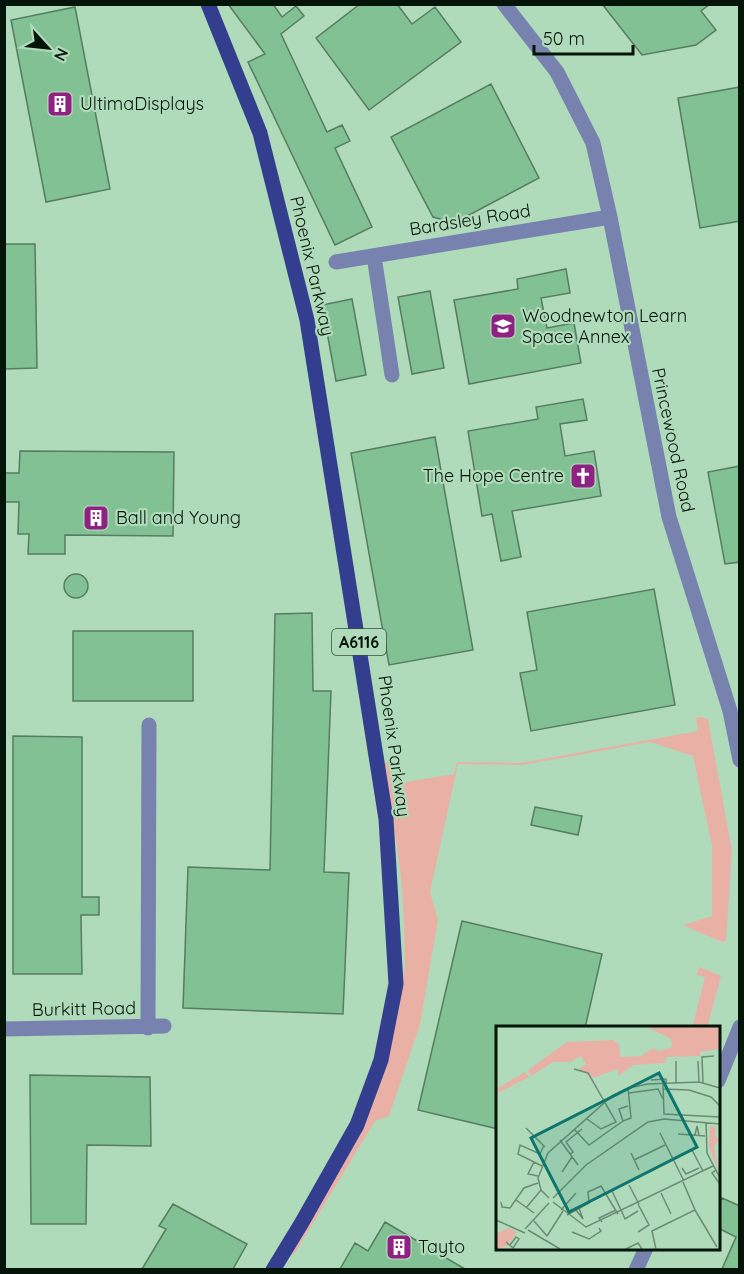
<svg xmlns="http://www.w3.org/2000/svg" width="744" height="1274" viewBox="0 0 744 1274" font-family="Quicksand,sans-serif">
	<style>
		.green { fill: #e9b1a5 }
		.building { fill: #81c193; stroke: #567d61; stroke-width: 1.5 }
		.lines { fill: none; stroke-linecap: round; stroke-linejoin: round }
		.minor { stroke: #7782af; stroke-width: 15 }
		.major { stroke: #333f8e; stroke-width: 15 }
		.labels { text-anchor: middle; stroke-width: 4.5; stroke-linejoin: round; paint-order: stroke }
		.shield { fill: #b0dbbb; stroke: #38503e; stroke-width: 1.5 }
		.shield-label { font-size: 16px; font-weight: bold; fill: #051409 }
		.poi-label { font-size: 18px; fill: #051409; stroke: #b0dbbb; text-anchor: start }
		.street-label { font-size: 18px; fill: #051409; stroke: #b0dbbb }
		.inset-road { fill: none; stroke: #6c8b74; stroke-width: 1.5 }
		.view { fill: #0f766e; fill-opacity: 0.15; stroke: #0f766e; stroke-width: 3 }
		.inset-edge { fill: none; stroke: #051409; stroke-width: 3 }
	</style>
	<rect width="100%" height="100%" fill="#b0dbbb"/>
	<path class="green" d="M702,717L708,719L732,851L726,941L722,942L683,925L712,916V846L693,756L650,742L522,765L458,764L430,892L438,920L420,1025L389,1116L375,1121L295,1253L282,1259L391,1045L405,967L404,921L401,876L385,763L388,761L394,784L454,774L457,762L521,763L698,731L696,718Z
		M700,967L721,976L707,1028H692L705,977L696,975Z"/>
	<path class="building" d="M228,4H273L282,17L296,6L304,16L281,34L327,132L342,125L350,141L335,148L372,227L335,245L248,62L265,54Z
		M360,4H397L412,24L435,7L461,42L369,110L316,38Z
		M602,4H710L701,11L716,30L696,45L642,55Z
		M75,7L110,189L46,202L11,20Z
		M491,84L539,178L454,223L433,217L391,137Z
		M740,87V221L700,228L678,98Z
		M4,244H35L37,368L4,369Z
		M566,269L570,293L541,298L547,328L574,323L581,363L469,384L454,300L518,289L517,279Z
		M430,291L444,368L412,374L398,297Z
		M352,299L366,375L336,381L322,305Z
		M583,399L587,420L560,424L565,456L594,451L601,496L512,511L521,557L501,561L492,514L482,516L468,431L538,419L536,407Z
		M435,437L473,650L389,665L351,453Z
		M20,451L174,452L173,536L65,535V554H28L29,534H18L19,502H4V473H19Z
		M740,466V562L725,564L708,472Z
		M64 586a12 12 0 1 1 24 0a12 12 0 1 1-24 0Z
		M654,589L675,705L531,731L520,673L537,670L527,612Z
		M312,613L313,691H331L324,872L349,873L343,1014L183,1008L188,867L270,870L275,614Z
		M73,631H193V701H73Z
		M13,736L82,737V897H99V915H81L82,974H13Z
		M535,807L582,816L578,835L531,825Z
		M462,921L602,954L585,1028H498V1129L418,1110Z
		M30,1075L150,1077L151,1146L87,1145L86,1224H31Z
		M722,1198L740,1206V1269H722L736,1237L718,1228V1206Z
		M173,1204L247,1244L233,1269H142L166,1229L159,1226Z
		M385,1222L465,1269H340L355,1243L368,1251Z"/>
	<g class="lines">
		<path class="minor" d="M504,4L557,72L593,143L610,217L669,517L730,711L740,760
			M374,256L392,375
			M336,262L610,217
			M148,1028L149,725
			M4,1029L164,1026
			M718,1081L740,1027
			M636,1270L646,1248"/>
		<path class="major" d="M208,4L260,133L307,320L386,819L396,984L381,1060L357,1125L301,1224L273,1270"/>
	</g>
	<defs>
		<g id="building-square" transform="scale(1.35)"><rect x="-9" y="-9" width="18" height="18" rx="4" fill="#8f2183" stroke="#b0dbbb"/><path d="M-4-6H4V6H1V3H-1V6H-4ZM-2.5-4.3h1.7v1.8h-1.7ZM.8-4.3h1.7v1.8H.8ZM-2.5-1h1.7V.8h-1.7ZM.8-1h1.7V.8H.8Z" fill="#fff"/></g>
		<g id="school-square" transform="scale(1.35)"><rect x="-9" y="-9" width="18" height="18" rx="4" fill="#8f2183" stroke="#b0dbbb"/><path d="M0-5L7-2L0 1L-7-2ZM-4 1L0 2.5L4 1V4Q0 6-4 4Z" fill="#fff"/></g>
		<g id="church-square" transform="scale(1.35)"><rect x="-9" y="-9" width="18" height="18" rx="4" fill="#8f2183" stroke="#b0dbbb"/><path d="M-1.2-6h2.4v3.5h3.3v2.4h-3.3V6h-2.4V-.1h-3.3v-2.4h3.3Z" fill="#fff"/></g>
	</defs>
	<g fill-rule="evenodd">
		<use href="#building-square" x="60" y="104"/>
		<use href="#school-square" x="503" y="326"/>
		<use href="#church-square" x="583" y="476"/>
		<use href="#building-square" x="96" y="518"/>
		<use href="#building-square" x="399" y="1247"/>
	</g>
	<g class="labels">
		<rect class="shield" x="332" y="629" width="54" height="26" rx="4.5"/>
		<g class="shield-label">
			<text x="359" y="648">A6116</text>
		</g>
		<g class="poi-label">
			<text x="80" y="110">UltimaDisplays</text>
			<text x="522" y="322">Woodnewton Learn<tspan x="522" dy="21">Space Annex</tspan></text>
			<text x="564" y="482" text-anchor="end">The Hope Centre</text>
			<text x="116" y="524">Ball and Young</text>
			<text x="418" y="1253">Tayto</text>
		</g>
		<g class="street-label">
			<text transform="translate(470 220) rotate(-9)" y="6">Bardsley Road</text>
			<text transform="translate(312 266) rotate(77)" y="6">Phoenix Parkway</text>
			<text transform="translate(673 440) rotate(78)" y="6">Princewood Road</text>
			<text transform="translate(394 746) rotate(82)" y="6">Phoenix Parkway</text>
			<text transform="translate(84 1009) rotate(-1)" y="6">Burkitt Road</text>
		</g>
	</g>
	<g transform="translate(496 1026)">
		<rect width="224" height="224" fill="#b0dbbb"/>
		<path d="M149,0H223V23L204,26V30L170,31L169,37L137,39L122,50V43L96,52L83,43L90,38L85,30L74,36H57L35,50L32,44L71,16L118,14L123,19L124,31L145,30L157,22L163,25L176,21L175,13ZM29,46L33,51L0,68V63ZM214,100L220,101L219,110L223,113L218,120L223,147L213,121ZM12,202L21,206L11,220L0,223V204L2,207Z" fill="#e9b1a5"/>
		<path class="inset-road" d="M180,35V57M202,35L203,56M78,43L92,47L120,96L105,103L91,93M155,54L170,53V58M207,57L206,31L218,30M167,58L168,88L224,91M132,62L135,92L127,95L123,83L132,80M167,63L193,64L215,71L224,80M133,67L162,63L167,73M210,96L211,127L224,152M30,102L49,121M78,103L93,119L127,95M164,107L188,155M182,108L209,110M199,109L201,100L203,109M64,114L82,139M135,127L143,144M74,128L77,126L70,116L86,103M183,130L196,124L207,145M138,134L169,119M38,136L32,148L42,150M46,140L22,128L24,119L44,128L48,119M186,142L190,148L203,142M220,144L216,147L224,158M66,146L76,131M133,159L143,178M116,165L126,186M165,167L175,188M53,172L45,164L42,152L52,127L116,70L132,62L152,58L203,56L224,62M57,172L90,139L152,96L168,93L224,98M20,174L38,187M5,176L6,181L14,182L28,162L42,157M57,176L90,201L217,140M142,178L153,199L142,206M30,182L45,164M65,184L80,167M80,184L87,193L83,182M199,184L221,221M126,186L129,193L142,185M71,189L93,177L92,166L105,160L122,188M0,194L29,207M38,195L51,210M106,196L103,192L120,184M29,203L53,177M32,204L64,223M76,206L93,213L105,205L103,202M51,210L67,185M10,216L17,222L23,213L20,211L14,219M130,223L142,217L146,223M160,223L156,205L199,184L187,156"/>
		<path class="view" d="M163,47L201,121L73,186L35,112Z"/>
		<rect width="224" height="224" class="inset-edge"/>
	</g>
	<rect width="744" height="1274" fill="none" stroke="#051409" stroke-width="12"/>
	<g transform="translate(48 48) rotate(117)" stroke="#b0dbbb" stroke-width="4.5" paint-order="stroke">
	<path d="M0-4.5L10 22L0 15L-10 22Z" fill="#051409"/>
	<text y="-9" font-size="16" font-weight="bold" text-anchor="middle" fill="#051409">N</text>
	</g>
	<path d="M534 45v9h99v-9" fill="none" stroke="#051409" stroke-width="3"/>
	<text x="543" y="45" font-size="18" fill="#051409" stroke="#b0dbbb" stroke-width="4.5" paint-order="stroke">50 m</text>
</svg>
